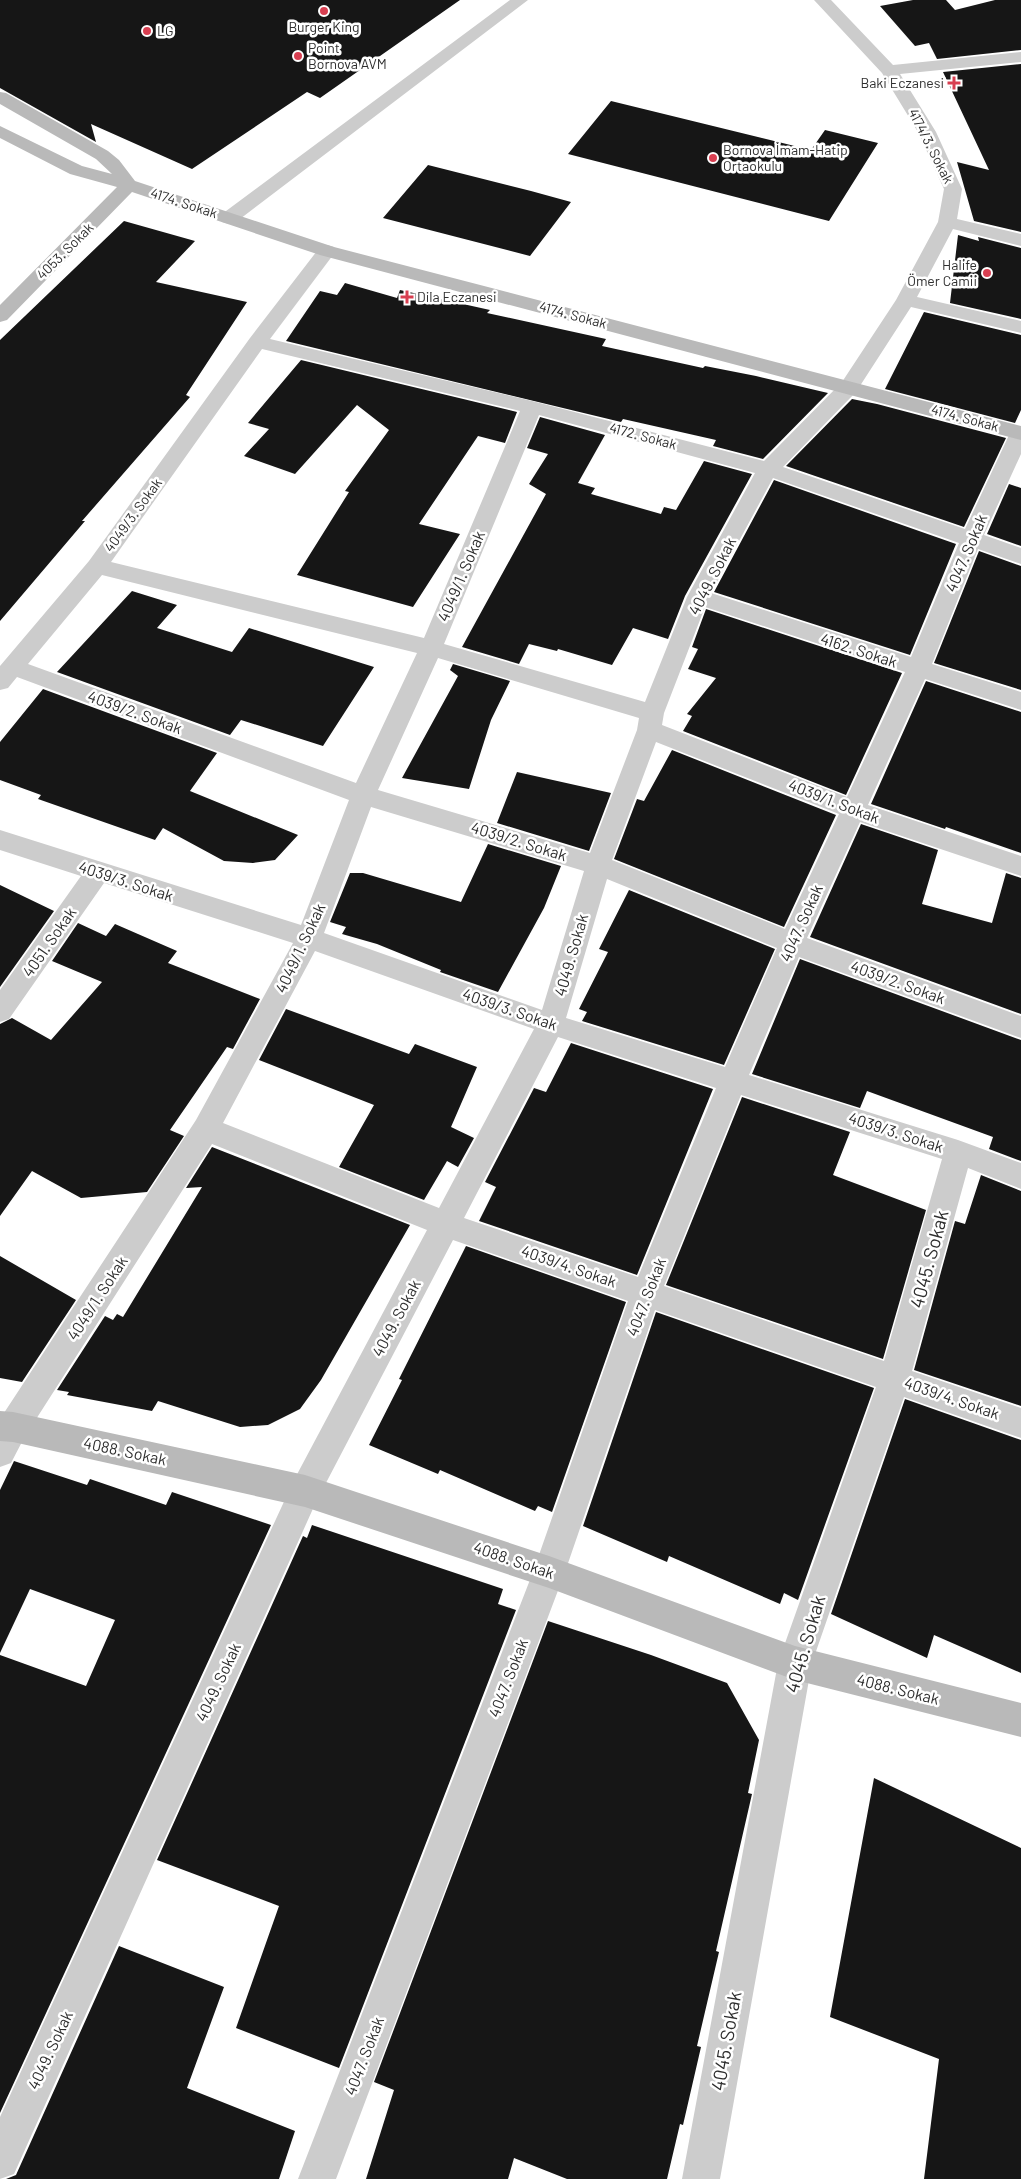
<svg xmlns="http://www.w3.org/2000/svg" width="1021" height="2179" viewBox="0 0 1021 2179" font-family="Barlow,sans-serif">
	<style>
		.building { fill: #161616 }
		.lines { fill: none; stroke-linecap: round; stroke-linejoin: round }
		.street { fill: #ccc; fill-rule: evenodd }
		.secondary { fill: #b9b9b9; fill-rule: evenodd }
		.poi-dot { fill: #d83f51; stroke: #fff; stroke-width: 2 }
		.labels { text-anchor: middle; stroke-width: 5; stroke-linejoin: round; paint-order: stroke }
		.far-poi-label { font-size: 14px; fill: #2f2f2f; stroke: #fff; text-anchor: start }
		.far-street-label { font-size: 14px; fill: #2f2f2f; stroke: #fff }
		.street-label { font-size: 16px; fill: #2f2f2f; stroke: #fff }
		.near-street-label { font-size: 19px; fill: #2f2f2f; stroke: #fff }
	</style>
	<rect width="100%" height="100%" fill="#fff"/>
	<path class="building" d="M0,0H460L320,98L307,92L192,169L91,124L96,142L0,88Z
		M913,0H946L955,10L995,0H1021V50L937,59L929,43L915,46L880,6Z
		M1021,64V232L974,221L957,162L989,170L943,72Z
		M611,101L811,150L825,130L878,143L829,221L568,154Z
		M428,165L531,191L571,202L530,256L383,218Z
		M124,221L195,241L156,282L247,302L186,395L190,397L82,521H85L0,621V340Z
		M958,235L979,241L978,237L1021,248V319L950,303Z
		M345,283L397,298L400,290L490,310L487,313L606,339L602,346L703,368L705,366L756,376L828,393L763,459L713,446L716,440L623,419L621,422L286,341L320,291L337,295Z
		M924,312L1021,335V410L1015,423L885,389Z
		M301,360L517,412L505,443L478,436L419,524L460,534L413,607L297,575L349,492L345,491L389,430L357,405L295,474L244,456L269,429L248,423Z
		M852,399L877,404L1006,438L964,527L786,466Z
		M540,417L605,435L578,483L595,488L591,494L661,514L664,507L676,510L704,461L752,474L685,596L668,639L633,628L612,665L558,649L557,651L529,644L519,664L462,647L546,494L529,484L548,454L527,448Z
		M774,480L956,544L910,655L714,592Z
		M1009,484L1021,488V546L987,534Z
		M979,551L1021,566V690L934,663Z
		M132,591L177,605L157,628L232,652L249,628L374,667L323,746L241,720L230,735L57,672Z
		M706,609L902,673L846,795L683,731L692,716L687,714L716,678L688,669L698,649L692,647Z
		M453,664L510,681L491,720L469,789L402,778L458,676L450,670Z
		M926,681L1021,712V853L946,827L945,829L871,804Z
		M43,689L217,753L190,791L298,835L275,860L253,863L224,861L163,828L155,840L38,799L41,795L0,780V742Z
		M672,750L836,815L784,927L614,859L637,799L644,801Z
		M517,772L611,793L589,851L497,823Z
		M861,824L938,850L922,904L992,923L1006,873L1021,878V1014L810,937Z
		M488,844L561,866L544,908L498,992L440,972L441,970L377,944L342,934L346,927L330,922L350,873H363L461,902Z
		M0,885L54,911L0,987Z
		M629,890L775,949L724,1065L582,1021L587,1012L579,1009L608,952L599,949Z
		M78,923L106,936L115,924L177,951L168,963L260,999L233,1049L227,1047L170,1130L184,1136L147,1192L81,1198L32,1171L0,1216V1024L12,1018L51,1040L102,982L52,961Z
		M800,959L1021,1040V1161L989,1149L993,1137L867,1091L860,1108L752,1074Z
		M286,1009L409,1054L415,1044L477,1067L451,1127L474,1138L458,1167L447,1161L424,1200L339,1167L374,1105L259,1060Z
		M571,1043L713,1089L637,1275L479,1221L496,1187L485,1182L534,1088L546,1092Z
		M742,1097L850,1132L833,1175L926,1210L883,1359L666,1285Z
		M212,1147L410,1225L321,1380L300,1409L268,1425L240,1427L158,1401L152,1411L67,1395L69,1392L57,1390L105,1316L113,1320L117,1314L123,1317L202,1187L186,1188Z
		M981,1175L1021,1191V1406L914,1370L955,1221L965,1224Z
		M466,1246L626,1302L552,1512L538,1506L535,1511L440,1470L438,1474L369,1445L402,1380L399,1379Z
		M0,1256L76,1300L22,1382L0,1378Z
		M656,1312L874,1388L798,1600L784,1593L780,1604L669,1556L667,1562L583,1526Z
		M905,1399L1021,1440V1673L934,1635L927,1658L831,1614Z
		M14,1461L87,1485L90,1479L166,1505L172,1492L271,1525L0,2113V1655L86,1686L115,1620L30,1589L0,1653V1490Z
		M312,1525L503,1589L498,1604L516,1610L339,2068L236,2028L279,1906L157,1860L303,1536L307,1538Z
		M548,1621L651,1655L727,1683L759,1740L748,1793L752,1794L716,1951L719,1952L697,2046L701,2047L683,2125L680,2124L667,2179H567L514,2158L508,2179H366L394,2090L374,2082Z
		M874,1778L1021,1848V2179H924L939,2059L830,2017Z
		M119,1946L224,1987L187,2088L295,2131L279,2179H6L16,2175Z"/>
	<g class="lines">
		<path class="street" d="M510,0H528L236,222L229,224L222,222L220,218L222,214Z
			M814,0H831L893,65L1021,52V62L900,74L936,132L962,189L957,219L1021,234V246L953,229L917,297L1021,321V333L911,307L856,392L783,467L965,529L1010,433L1013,428L1021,427V454L984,535L1021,548V564L978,549L932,664L1021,692V710L925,679L868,805L1021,856V876L860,822L807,938L1021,1016V1038L799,957L749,1075L958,1140L1021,1163V1189L968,1168L912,1371L1021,1408V1438L904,1397L812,1663L720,2179H682L778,1663L876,1387L655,1310L565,1572L336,2179H298L533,1572L628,1301L453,1240L316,1502L14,2174L0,2179V2117L294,1480L427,1230L212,1144L24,1438L11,1463L0,1467V1420L2,1416L196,1120L293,943L104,883L9,1019L0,1022V990L81,876L0,850V830L301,925L349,800L17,677L8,688L0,690V666L89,561L250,338L320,247L327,245L334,247L336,251L270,339L532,401L764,461L842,382L896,300L938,222L944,189L918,132L882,73ZM262,349L520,411L424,638L111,562ZM539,415L755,473L687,597L645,702L444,644ZM773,478L959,543L911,657L711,593ZM102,575L417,653L356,783L28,664ZM705,607L905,672L847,797L662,725L664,713ZM438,658L639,718L637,730L590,853L378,790ZM656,742L839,814L785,929L612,860ZM371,807L584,871L542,1010L324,933ZM607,879L777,948L725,1067L566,1018ZM315,951L534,1029L439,1208L223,1123ZM558,1037L716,1088L638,1277L464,1218ZM741,1095L942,1159L884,1361L664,1286Z"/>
		<path class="secondary" d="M0,92L6,93L108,151L119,160L135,181L334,247L1021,426V440L320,255L132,192L7,320L0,322V305L117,187L70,174L0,138V126L82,166L112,174L96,159L0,104Z
			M0,1411L13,1412L305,1475L549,1556L795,1646L1021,1703V1737L795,1680L549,1588L305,1507L13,1442L0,1441Z"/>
	</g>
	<g class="poi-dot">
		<circle cx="324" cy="11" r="5"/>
		<circle cx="147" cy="31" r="5"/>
		<circle cx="298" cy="56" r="5"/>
		<path d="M951.5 75.5h5v5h5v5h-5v5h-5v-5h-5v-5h5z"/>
		<circle cx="713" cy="158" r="5"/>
		<circle cx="987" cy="273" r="5"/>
		<path d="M404.5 289.5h5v5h5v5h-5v5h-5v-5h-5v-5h5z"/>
	</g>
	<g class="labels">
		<g class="far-poi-label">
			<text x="324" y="32" text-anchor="middle">Burger King</text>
			<text x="157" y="36">LG</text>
			<text x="308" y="53">Point<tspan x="308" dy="16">Bornova AVM</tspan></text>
			<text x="944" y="88" text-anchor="end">Baki Eczanesi</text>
			<text x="723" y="155">Bornova İmam-Hatip<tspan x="723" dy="16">Ortaokulu</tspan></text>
			<text x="977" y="270" text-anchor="end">Halife<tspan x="977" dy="16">Ömer Camii</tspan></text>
			<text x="417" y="302">Dila Eczanesi</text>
		</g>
		<g class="far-street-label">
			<text transform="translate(931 146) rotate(63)" y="5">4174/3. Sokak</text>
			<text transform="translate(184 203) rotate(18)" y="5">4174. Sokak</text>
			<text transform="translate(65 251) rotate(-45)" y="5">4053. Sokak</text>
			<text transform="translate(573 315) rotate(15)" y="5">4174. Sokak</text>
			<text transform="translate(965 418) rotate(15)" y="5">4174. Sokak</text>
			<text transform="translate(643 436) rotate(15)" y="5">4172. Sokak</text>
			<text transform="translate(133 515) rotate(-54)" y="5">4049/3. Sokak</text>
		</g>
		<g class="street-label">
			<text transform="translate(966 553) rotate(-67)" y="6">4047. Sokak</text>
			<text transform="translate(461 576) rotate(-67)" y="6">4049/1. Sokak</text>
			<text transform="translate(712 576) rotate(-63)" y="6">4049. Sokak</text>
			<text transform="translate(859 650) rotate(18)" y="6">4162. Sokak</text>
			<text transform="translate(135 712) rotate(20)" y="6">4039/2. Sokak</text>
			<text transform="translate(834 801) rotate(21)" y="6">4039/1. Sokak</text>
			<text transform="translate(519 841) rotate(17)" y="6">4039/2. Sokak</text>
			<text transform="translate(126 881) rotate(18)" y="6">4039/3. Sokak</text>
			<text transform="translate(801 923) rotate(-66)" y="6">4047. Sokak</text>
			<text transform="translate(49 942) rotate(-55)" y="6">4051. Sokak</text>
			<text transform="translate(300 948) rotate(-65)" y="6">4049/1. Sokak</text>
			<text transform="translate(571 955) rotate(-74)" y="6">4049. Sokak</text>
			<text transform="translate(898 982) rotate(20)" y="6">4039/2. Sokak</text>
			<text transform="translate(510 1009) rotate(19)" y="6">4039/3. Sokak</text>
			<text transform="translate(896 1132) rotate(18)" y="6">4039/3. Sokak</text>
			<text transform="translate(569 1266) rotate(19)" y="6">4039/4. Sokak</text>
			<text transform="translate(646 1297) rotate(-69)" y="6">4047. Sokak</text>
			<text transform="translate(97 1298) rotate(-57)" y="6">4049/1. Sokak</text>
			<text transform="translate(396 1318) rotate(-62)" y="6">4049. Sokak</text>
			<text transform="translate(952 1398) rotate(19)" y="6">4039/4. Sokak</text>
			<text transform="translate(125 1451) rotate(12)" y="6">4088. Sokak</text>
			<text transform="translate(514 1560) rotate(19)" y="6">4088. Sokak</text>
			<text transform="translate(508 1678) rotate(-69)" y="6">4047. Sokak</text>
			<text transform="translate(218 1682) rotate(-65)" y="6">4049. Sokak</text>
			<text transform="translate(898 1689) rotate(14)" y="6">4088. Sokak</text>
			<text transform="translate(50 2050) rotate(-65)" y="6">4049. Sokak</text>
			<text transform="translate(364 2056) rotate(-69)" y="6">4047. Sokak</text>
		</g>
		<g class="near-street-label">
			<text transform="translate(929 1259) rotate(-75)" y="7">4045. Sokak</text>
			<text transform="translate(805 1644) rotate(-74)" y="7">4045. Sokak</text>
			<text transform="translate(726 2041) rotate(-80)" y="7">4045. Sokak</text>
		</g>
	</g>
</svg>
